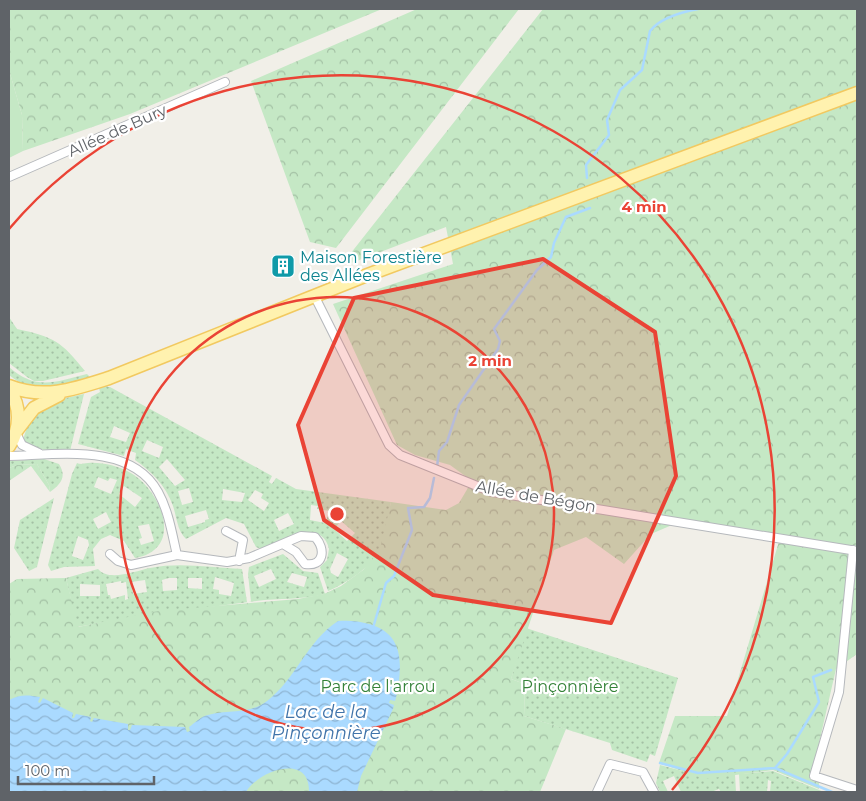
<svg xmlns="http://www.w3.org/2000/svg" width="866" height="801" viewBox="0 0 866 801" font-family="Montserrat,sans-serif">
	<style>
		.grass { fill: url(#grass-dots); fill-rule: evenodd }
		.forest { fill: url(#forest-crowns) }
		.pitch { fill: #c5e8c5 }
		.water { fill: url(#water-waves) }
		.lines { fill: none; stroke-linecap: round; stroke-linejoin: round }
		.stream { stroke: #aadaff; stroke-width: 2.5 }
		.minor-casing { stroke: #b5b8bc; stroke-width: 10 }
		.primary-casing { stroke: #f2c960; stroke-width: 15 }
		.minor { stroke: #fff; stroke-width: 8 }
		.primary { stroke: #fff2af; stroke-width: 12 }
		.marked { fill: #ea4335; fill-opacity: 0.2; stroke: #ea4335; stroke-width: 4; stroke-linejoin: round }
		.ring { fill: none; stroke: #ea4335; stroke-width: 2.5 }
		.labels { text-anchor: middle; stroke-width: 4.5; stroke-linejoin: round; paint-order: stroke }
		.street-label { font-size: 16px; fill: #5f6368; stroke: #fff }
		.culture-label { font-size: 16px; fill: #0d838f; stroke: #fff; text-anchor: start }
		.park-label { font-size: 16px; fill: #348238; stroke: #fff }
		.water-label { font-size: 18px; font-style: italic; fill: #4174aa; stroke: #fff }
		.centre { fill: #ea4335; stroke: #fff; stroke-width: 2.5 }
		.ring-label { font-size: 15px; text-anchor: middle; font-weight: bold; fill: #ea4335; stroke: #fff; stroke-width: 4.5; stroke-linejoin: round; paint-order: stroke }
	</style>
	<defs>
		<pattern id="grass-dots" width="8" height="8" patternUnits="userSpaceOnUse" patternTransform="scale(1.25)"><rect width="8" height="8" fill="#c5e8c5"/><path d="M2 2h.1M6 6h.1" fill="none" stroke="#a3c0a4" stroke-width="1.8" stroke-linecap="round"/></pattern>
		<pattern id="forest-crowns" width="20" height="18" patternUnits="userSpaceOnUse" patternTransform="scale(1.25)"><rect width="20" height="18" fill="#c5e8c5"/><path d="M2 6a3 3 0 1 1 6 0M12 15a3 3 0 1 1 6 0" fill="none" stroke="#a3c0a4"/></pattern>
		<pattern id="water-waves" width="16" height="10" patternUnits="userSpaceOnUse" patternTransform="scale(1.25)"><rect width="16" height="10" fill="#aadaff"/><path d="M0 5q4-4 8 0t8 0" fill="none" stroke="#8eb4d2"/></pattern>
	</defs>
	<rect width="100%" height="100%" fill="#f1efe8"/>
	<path class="grass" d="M9,317L17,329C54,337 61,341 85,371L43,381H34L27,377L9,363Z
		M9,367C36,391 55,382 87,374L91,378C59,387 38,399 9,375Z
		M110,384L107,387H110L272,476L269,482L272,484L276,478L296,489L391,502C388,517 387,534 381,548C372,567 347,583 328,591L320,567L327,560L329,549C322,516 279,541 261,549L256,547L244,524L226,518L186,539C177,530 177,518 173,506C166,486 152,472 135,460L136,453L126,449L124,456L78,444L91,397L100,392L99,388ZM114,426L130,433L126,442L110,437ZM147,440L163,447L159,458L142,451ZM167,459L185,480L175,486L159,467ZM189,488L193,502L182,505L178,491ZM223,489L245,493L242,502L222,500ZM255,490L263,494L261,498L269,503L264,511L248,500ZM311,505L318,506L317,509L330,511L325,523L310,520ZM206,510L209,519L205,520V522L188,527L185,516ZM288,513L294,524L279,531L274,520ZM341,521L355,533L347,541L334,529ZM337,553L348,559L338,577L331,573L330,569Z
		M84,394L70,451L34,449L23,442C29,408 53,400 84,394Z
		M44,459L59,464C67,477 61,484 50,492L49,485L37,464L17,465L9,468V461Z
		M77,463C82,465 83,463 88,463C102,462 118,466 129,472C161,489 186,549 135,558L124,541L110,535L101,539L93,549L95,566L64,567L51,571L48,565L72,474ZM98,477L108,481L110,478L117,480L111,494L94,487ZM124,486L142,498L135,507L119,494ZM106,512L111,522L98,529L93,519ZM149,524L154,541L141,545L139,539L142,538L138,526ZM78,536L88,540L89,545L83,560L72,556Z
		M54,498L37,567L29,571L14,548L20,520Z
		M283,554L303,571L318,573L325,594C302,600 279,598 256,601C196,609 137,616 77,627L66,578L98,569C109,582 135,571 150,568C181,562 211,568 242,569L247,602H251L248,574L249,567ZM271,569L276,579L259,587L254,576ZM292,573L307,577L304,587L287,582ZM215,577L234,583L231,596L219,594V590L213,589ZM169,578H177V590L163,591L162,580ZM188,578H202V589L188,588ZM145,580L147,592L133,594L131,582ZM121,581V583L126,582L128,599L125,600V595L111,599L110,595H108L106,584ZM80,584L100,585V596H80Z
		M526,628L678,678L655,756L650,754L647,762L612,750L610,743L524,716L525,684L511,679Z
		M660,765L690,773L735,774L736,792H721L719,789L711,792H681L674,776L663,781L668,792H660L656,783Z
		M773,771L824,792H770L771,781L768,780L767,792H740L739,774Z"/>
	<path class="forest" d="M9,9H382L130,114L23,151L22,115L9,70Z
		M417,9H519L336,248L310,242L251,81Z
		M543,9H857V654L836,669L819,743V789L773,770L705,779L659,763L675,716H727L780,538L679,522L651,534L624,564L586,537L554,550L511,679L525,684L524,716L566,729L540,792H9V584L17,579L66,578L78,627L158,611L298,599L324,594L341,586L363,570L380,549L391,502L446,510L459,503L472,481L450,465L415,455L397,445L333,304L453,264L446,227L349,264L347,258Z
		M37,464L49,485L50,492L31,466L9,481V468L17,465Z"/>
	<path class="pitch" d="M9,70L22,115L23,151L9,158Z"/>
	<path class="water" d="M338,621C348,620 360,621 369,624C406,634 402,668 396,698L395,701L390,700L389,703L394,705L393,709L361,776L357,792H309C310,752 258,771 246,792H9V700C20,694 28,695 40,697L38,702L40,703L43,698L73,713L72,718H74L76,714L91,717L90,721L92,722L94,718L128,724V730H130L132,725L185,727L187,732L190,731L189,727C195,723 201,716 208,715C229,709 249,715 267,701C296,679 307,641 338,621Z"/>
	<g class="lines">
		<path class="stream" d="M587,178L586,165L609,135L607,120L620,90L642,70L650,31C660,18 682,12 698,9
			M437,467L439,451L447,442L459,405L498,349L500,341L494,329L537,270L551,257L554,243L566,217L590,208
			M373,628L386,583L394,576L412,530L408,508L424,507L430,498L434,478
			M660,763L698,773L775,768L832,792
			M775,768L787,754L819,702L813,677L831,670"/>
		<g class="minor-casing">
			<path id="minor" d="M9,177L225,82
				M314,295L389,445L400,455L492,492L857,551
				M16,433L22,445L39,453
				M9,456C56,455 131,442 158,492C169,512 172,534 177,555
				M226,531L243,540L239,561
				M853,550L839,692L814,776L857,790
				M110,554L118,561L131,565L177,555L227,562L249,558L301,536L315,537C326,549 324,567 305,564L296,552L283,544
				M597,792L610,764L643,772L654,792"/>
		</g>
		<g class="primary-casing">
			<path id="primary" d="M9,386C44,400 75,389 109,378L362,277L857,93
				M9,389C21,406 21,429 9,446
				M17,430L34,408L59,395"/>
		</g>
		<use href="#minor" class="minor"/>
		<use href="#primary" class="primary"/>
	</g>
	<path class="marked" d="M543,259L655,332L676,476L611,623L433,595L324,520L298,425L354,298Z"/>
	<g class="ring">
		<circle cx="337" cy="514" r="217"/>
		<path d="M9 229A434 434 0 0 1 672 790"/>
	</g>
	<defs>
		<g id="building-square" transform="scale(1.25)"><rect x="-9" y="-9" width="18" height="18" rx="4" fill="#0f9aa8" stroke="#fff"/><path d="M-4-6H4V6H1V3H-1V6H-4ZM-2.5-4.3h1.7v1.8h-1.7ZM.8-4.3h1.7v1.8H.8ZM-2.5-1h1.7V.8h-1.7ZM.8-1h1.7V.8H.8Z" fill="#fff"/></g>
	</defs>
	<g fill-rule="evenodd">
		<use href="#building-square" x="283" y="266"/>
	</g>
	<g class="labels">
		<g class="street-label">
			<text transform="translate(117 130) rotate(-24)" y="6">Allée de Bury</text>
			<text transform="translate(536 496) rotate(10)" y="6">Allée de Bégon</text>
		</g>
		<g class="culture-label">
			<text x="300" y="263">Maison Forestière<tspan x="300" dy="18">des Allées</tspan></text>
		</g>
		<g class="park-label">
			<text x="378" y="692">Parc de l'arrou</text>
			<text x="570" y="692">Pinçonnière</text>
		</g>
		<g class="water-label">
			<text x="326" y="718">Lac de la<tspan x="326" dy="21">Pinçonnière</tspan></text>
		</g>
	</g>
	<circle cx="337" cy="514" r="8" class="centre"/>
	<g class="ring-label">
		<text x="644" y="212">4 min</text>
		<text x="490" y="366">2 min</text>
	</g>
	<rect width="866" height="801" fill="none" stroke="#5f6368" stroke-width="20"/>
	<path d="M18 776v8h136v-8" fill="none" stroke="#5f6368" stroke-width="2.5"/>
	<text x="25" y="776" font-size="15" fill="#5f6368" stroke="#ffffff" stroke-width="4" paint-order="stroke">100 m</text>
</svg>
